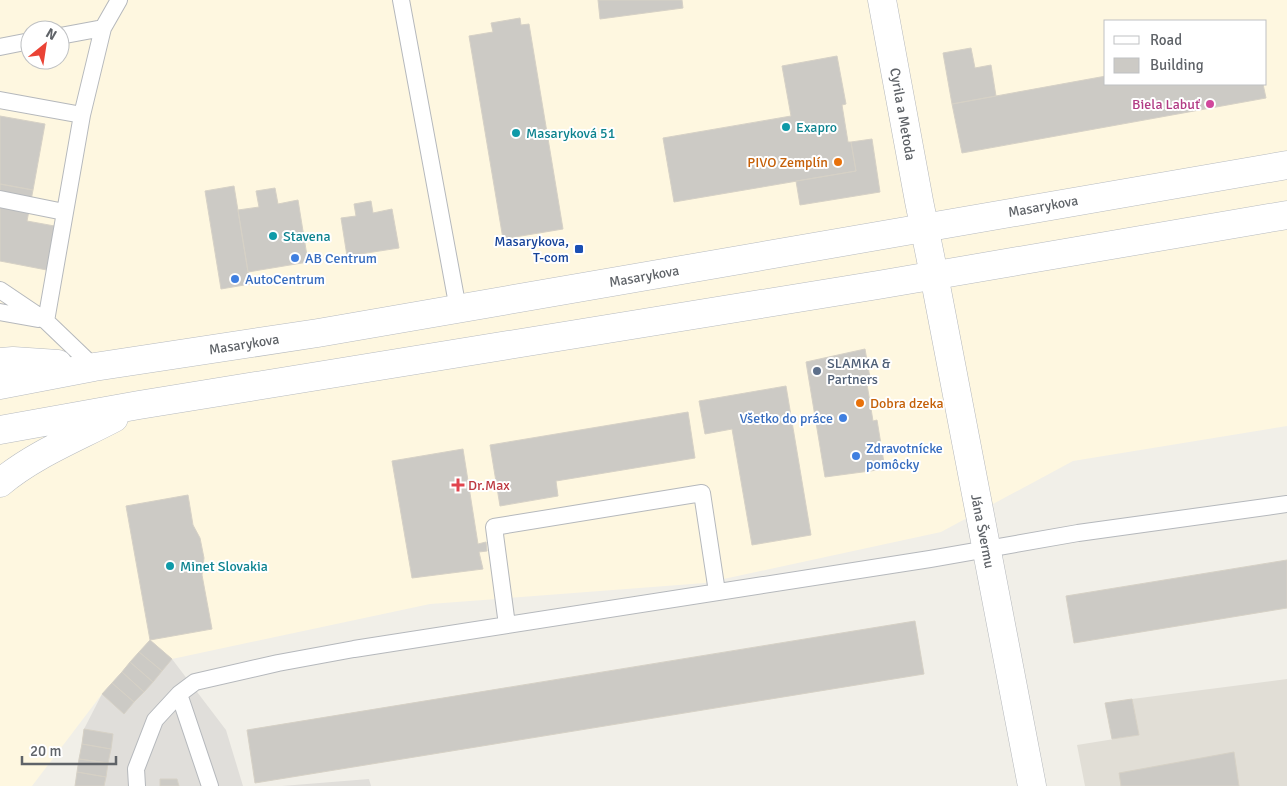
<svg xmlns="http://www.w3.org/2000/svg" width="1287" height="786" viewBox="0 0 1287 786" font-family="Signika,sans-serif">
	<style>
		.commercial { fill: #fef7e0; fill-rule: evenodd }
		.industrial { fill: #e0deda }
		.education { fill: #e1ded6 }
		.building { fill: #cccac5; stroke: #d6d1c6 }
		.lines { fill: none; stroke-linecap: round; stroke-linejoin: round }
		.service-casing { stroke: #b5b8bc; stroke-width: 18 }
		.minor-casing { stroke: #b5b8bc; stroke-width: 29 }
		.secondary-casing { stroke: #b6babf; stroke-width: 29 }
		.service { stroke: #fff; stroke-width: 16 }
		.minor { stroke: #fff; stroke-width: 28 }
		.secondary { stroke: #fff; stroke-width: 28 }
		.hotel-dot { fill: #d1479c; stroke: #fff; stroke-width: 2 }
		.culture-dot { fill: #0f9aa8; stroke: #fff; stroke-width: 2 }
		.food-dot { fill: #e8710a; stroke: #fff; stroke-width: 2 }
		.transit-dot { fill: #1a4fb4; stroke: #fff; stroke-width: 2 }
		.shop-dot { fill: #3f7fe0; stroke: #fff; stroke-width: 2 }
		.service-dot { fill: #5c6f8a; stroke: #fff; stroke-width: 2 }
		.health-dot { fill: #e0444e; stroke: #fff; stroke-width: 2 }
		.labels { text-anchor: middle; stroke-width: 4; stroke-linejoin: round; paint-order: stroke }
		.hotel-label { font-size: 14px; fill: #b23c85; stroke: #fff; text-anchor: end }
		.street-label { font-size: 14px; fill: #5f6368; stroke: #fff }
		.culture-label { font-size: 14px; fill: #0d838f; stroke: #fff; text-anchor: start }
		.food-label { font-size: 14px; fill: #c56008; stroke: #fff; text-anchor: end }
		.transit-label { font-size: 14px; fill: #164399; stroke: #fff; text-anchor: end }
		.shop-label { font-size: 14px; fill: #366cbe; stroke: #fff; text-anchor: start }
		.service-label { font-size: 14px; fill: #4e5e75; stroke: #fff; text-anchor: start }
		.health-label { font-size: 14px; fill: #be3a42; stroke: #fff; text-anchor: start }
	</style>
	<rect width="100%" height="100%" fill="#f1efe8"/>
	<path class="commercial" d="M0,0H1287V426L1073,461L941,532L705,583L430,604L172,659L150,640L102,694L32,786H0ZM1106,21H1266V84H1106ZM30,30H60V60H30Z"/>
	<path class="industrial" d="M150,640L172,659L226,730L243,786H75L84,729L102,694Z
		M369,779L371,786H282Z"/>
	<path class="education" d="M1287,679V786H1085L1077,745L1139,735L1132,699Z"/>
	<path class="building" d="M598,0H682L683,8L600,19Z
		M520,18L521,25L529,24L563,229L503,239L469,36L493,32L491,23Z
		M971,48L975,68L991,65L996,96L952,104L943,53Z
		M837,56L846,104L842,105L848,142H851L856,171L674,202L663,138L791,116L782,66Z
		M1106,76V84H1263L1266,98L962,153L952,104Z
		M0,116L45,124L33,190L0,184Z
		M872,139L880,192L800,205L796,181L856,171L851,142Z
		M0,184L33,190L27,221L60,227L52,271L0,261Z
		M234,186L250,284L221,289L205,191Z
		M275,188L278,204L298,200L308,262L248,272L238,210L259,207L256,191Z
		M371,201L373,213L392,209L399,248L347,256L341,218L356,216L354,204Z
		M865,349L870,378H866L873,421L877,420L885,469L825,477L806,362Z
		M786,386L811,535L752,545L732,429L705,434L699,401Z
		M688,412L695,458L556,481L558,496L500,506L490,445Z
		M463,449L478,544L486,542L487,551L479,552L483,569L412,578L392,461Z
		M188,495L193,525L200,538L204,558L202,575L212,629L150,640L126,506Z
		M1287,560V608L1074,643L1066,596Z
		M915,621L924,674L255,783L247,730Z
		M150,640L172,659L162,671L139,652Z
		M139,652L162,671L153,682L130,662Z
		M130,662L153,682L144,692L122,672Z
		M122,672L144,692L134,702L112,683Z
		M112,683L134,702L124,714L102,694Z
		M1132,699L1139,735L1112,739L1105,703Z
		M84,729L113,734L111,749L82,744Z
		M82,744L111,749L108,763L79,759Z
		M1234,752L1239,786H1121L1119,773Z
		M79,759L108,763L106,777L77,772Z
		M77,772L106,777L104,786H75Z
		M160,779H177L179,786H160Z"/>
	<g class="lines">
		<g class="service-casing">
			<path id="service" d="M401,0L458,309
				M60,36L103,28
				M0,47L30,41
				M0,100L82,115
				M0,199L64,212
				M0,290L46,321
				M0,312L38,319
				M94,367L46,321L82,115L103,28L119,0
				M507,625L494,527L702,493L717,592
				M179,694L210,786
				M137,786L136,769L155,720L179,694L195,682L278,663L354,649L930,559L1078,533L1287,504"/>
		</g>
		<g class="minor-casing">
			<path id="minor" d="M882,0L919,201L934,275L1032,786"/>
		</g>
		<g class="secondary-casing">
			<path id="secondary" d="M0,362L13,361L58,364
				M0,385L94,367L318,333L1287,165
				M0,430L139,405L878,285L1287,215
				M0,483C33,455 76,438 114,418"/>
		</g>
		<use href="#service" class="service"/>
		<use href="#minor" class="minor"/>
		<use href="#secondary" class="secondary"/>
	</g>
	<circle class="hotel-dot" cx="1210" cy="104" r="5"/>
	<g class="culture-dot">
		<circle cx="786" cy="127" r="5"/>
		<circle cx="516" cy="133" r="5"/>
		<circle cx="273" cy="236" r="5"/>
		<circle cx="170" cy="566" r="5"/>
	</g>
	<g class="food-dot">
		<circle cx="838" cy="162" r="5"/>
		<circle cx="860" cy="403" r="5"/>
	</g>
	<rect class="transit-dot" x="574" y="244" width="10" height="10" rx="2.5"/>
	<g class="shop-dot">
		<circle cx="295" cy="258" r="5"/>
		<circle cx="235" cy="279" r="5"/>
		<circle cx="843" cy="418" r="5"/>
		<circle cx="856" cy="456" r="5"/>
	</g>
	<circle class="service-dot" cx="817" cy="371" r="5"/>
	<path class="health-dot" d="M455.5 477.5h5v5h5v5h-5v5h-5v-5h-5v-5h5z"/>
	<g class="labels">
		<g class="hotel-label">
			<text x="1200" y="109">Biela Labuť</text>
		</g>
		<g class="street-label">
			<text transform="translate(903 114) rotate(80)" y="5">Cyrila a Metoda</text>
			<text transform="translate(1043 206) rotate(-10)" y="5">Masarykova</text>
			<text transform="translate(644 276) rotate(-10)" y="5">Masarykova</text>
			<text transform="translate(244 344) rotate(-9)" y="5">Masarykova</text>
			<text transform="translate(983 531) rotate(79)" y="5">Jána Švermu</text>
		</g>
		<g class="culture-label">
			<text x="796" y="132">Exapro</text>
			<text x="526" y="138">Masaryková 51</text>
			<text x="283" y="241">Stavena</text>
			<text x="180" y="571">Minet Slovakia</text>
		</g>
		<g class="food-label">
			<text x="828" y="167">PIVO Zemplín</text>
			<text x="870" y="408" text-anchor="start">Dobra dzeka</text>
		</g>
		<g class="transit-label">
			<text x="569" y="246">Masarykova,<tspan x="569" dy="16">T-com</tspan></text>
		</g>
		<g class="shop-label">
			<text x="305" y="263">AB Centrum</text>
			<text x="245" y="284">AutoCentrum</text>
			<text x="833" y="423" text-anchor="end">Všetko do práce</text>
			<text x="866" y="453">Zdravotnícke<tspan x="866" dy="16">pomôcky</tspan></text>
		</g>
		<g class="service-label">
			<text x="827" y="368">SLAMKA &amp;<tspan x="827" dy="16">Partners</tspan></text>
		</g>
		<g class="health-label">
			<text x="468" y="490">Dr.Max</text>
		</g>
	</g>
	<rect x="1104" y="20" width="162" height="65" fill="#ffffff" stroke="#bfc1c3"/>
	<rect x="1114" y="36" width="25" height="8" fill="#ffffff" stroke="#bfc1c3"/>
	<text x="1150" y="45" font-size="15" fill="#5f6368">Road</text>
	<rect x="1114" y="58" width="25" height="15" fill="#cccac5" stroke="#bfc1c3"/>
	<text x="1150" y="70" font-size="15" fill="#5f6368">Building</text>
	<g transform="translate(45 45) rotate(30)"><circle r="24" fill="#ffffff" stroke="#bfc1c3"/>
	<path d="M0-4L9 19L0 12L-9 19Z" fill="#ea4335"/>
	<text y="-8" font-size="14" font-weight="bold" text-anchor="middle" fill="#5f6368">N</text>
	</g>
	<path d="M22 756v8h94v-8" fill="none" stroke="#5f6368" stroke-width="2.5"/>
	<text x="30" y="756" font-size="15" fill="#5f6368" stroke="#ffffff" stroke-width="4" paint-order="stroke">20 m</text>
</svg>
